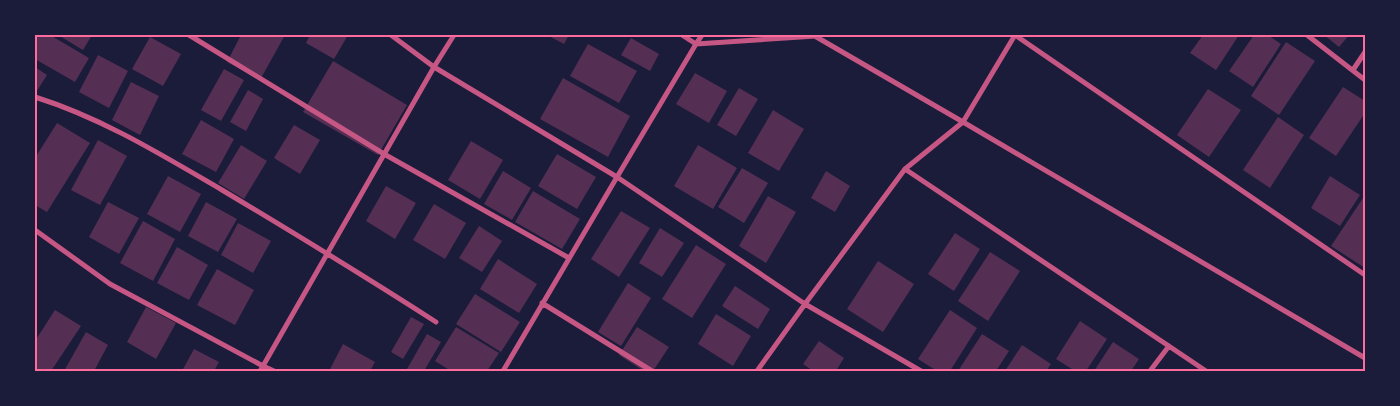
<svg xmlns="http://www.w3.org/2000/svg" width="1400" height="406" viewBox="0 0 1400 406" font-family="'Noto Sans',sans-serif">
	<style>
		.building { fill: #542f53 }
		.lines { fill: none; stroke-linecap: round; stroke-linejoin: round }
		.minor { stroke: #c65784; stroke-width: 5 }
		.neatline { fill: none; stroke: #ff6b9d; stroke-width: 2 }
	</style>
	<rect width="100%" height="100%" fill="#1b1b3a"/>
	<path class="building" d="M35,35H50L89,58L75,82L35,59Z
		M58,35H92L83,50Z
		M241,35H285L260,80L227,62Z
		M310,35H348L334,59L306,43Z
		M547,35H569L564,44Z
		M1203,35H1239L1216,70L1190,53Z
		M1254,35H1268L1281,44L1253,87L1229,71Z
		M1324,35H1349L1339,47Z
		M150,37L181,54L163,86L132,69Z
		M631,38L659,54L650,71L621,55Z
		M1286,42L1315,61L1279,115L1251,96Z
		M588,44L637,71L619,103L570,76Z
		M98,55L128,71L109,108L79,92Z
		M333,61L407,105L378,155L303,112Z
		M35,67L47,75L35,94Z
		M224,69L244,80L221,121L201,110Z
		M695,73L727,91L709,123L676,104Z
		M563,78L630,116L608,157L540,119Z
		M131,82L159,96L140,135L112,120Z
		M1343,87L1365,101V113L1336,156L1309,138Z
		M739,88L758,99L736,136L717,125Z
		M1208,89L1241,110L1209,157L1177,135Z
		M248,90L263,99L246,131L230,122Z
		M773,110L804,129L779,171L748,153Z
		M1278,117L1304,135L1270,188L1243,170Z
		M201,120L234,139L216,172L182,154Z
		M57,123L90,143L47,212L35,205V158Z
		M294,125L320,140L300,174L274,158Z
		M98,140L127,156L100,205L71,190Z
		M471,141L503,160L480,199L448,180Z
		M241,145L267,161L244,199L218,183Z
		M698,145L737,168L713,209L674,186Z
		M557,154L596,177L577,209L538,186Z
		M742,168L768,183L744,223L718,207Z
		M503,171L531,188L512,220L484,204Z
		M826,171L850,186L835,212L811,198Z
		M168,176L201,194L180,232L147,214Z
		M1330,176L1360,195L1340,226L1311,208Z
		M386,186L416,203L395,239L366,221Z
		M533,191L580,219L562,249L515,222Z
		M1365,195V268L1331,246Z
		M768,196L796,212L766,263L739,246Z
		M108,202L139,218L119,254L89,237Z
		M206,202L237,219L218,252L188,236Z
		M434,204L466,223L445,259L413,240Z
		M621,211L650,228L619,277L591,259Z
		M143,221L175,239L153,281L120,263Z
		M238,223L271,241L253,273L221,255Z
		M479,226L502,241L482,272L459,258Z
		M660,228L684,243L662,277L639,263Z
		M955,233L980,249L954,291L928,274Z
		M696,245L726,264L692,318L662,299Z
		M177,247L208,265L189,300L157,283Z
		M990,252L1020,271L988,321L958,301Z
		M498,259L537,284L519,313L480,289Z
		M878,261L914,284L883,332L847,309Z
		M217,269L254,290L235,325L197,305Z
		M628,283L651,298L621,346L598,332Z
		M735,286L770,309L758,329L722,306Z
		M475,294L520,322L501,352L456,324Z
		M146,307L176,323L156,359L127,342Z
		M55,310L81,326L51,371H35V341Z
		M950,310L977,328L950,371H937L918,359Z
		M716,314L751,336L733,366L698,344Z
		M411,317L424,324L403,359L391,352Z
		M1080,321L1107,339L1086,371H1075L1056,359Z
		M456,327L499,353L487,371H451L435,361Z
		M637,327L669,347L653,371H644L619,355Z
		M86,332L108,345L94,371H64Z
		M427,334L441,342L424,371H410L407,369Z
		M982,334L1009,351L996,371H958Z
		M819,341L844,358L836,371H813L803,364Z
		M1113,342L1139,359L1131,371H1094Z
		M343,344L375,362L370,371H329Z
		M1022,345L1051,364L1046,371H1005Z
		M194,349L219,362L214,371H182Z"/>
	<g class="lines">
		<path class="minor" d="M189,35L384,154L569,258
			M391,35L434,67L617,177L503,371
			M682,35L696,44L617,177L805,304L757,371
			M702,35L696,44L816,36
			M813,35L963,122L1015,35L1365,275
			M1307,35L1365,80
			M1353,70L1365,52
			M35,97C102,118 162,155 222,190C294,233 366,277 436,322
			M905,169L805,304L921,371
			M35,230L110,284L263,366L434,67L454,35
			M542,303L652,371
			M260,371L263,366L274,371
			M1150,371L1169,346
			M1206,371L905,169L963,122L1365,358"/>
	</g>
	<rect width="1400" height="406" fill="none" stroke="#1b1b3a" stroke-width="72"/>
	<rect x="36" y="36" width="1328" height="334" class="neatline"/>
</svg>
